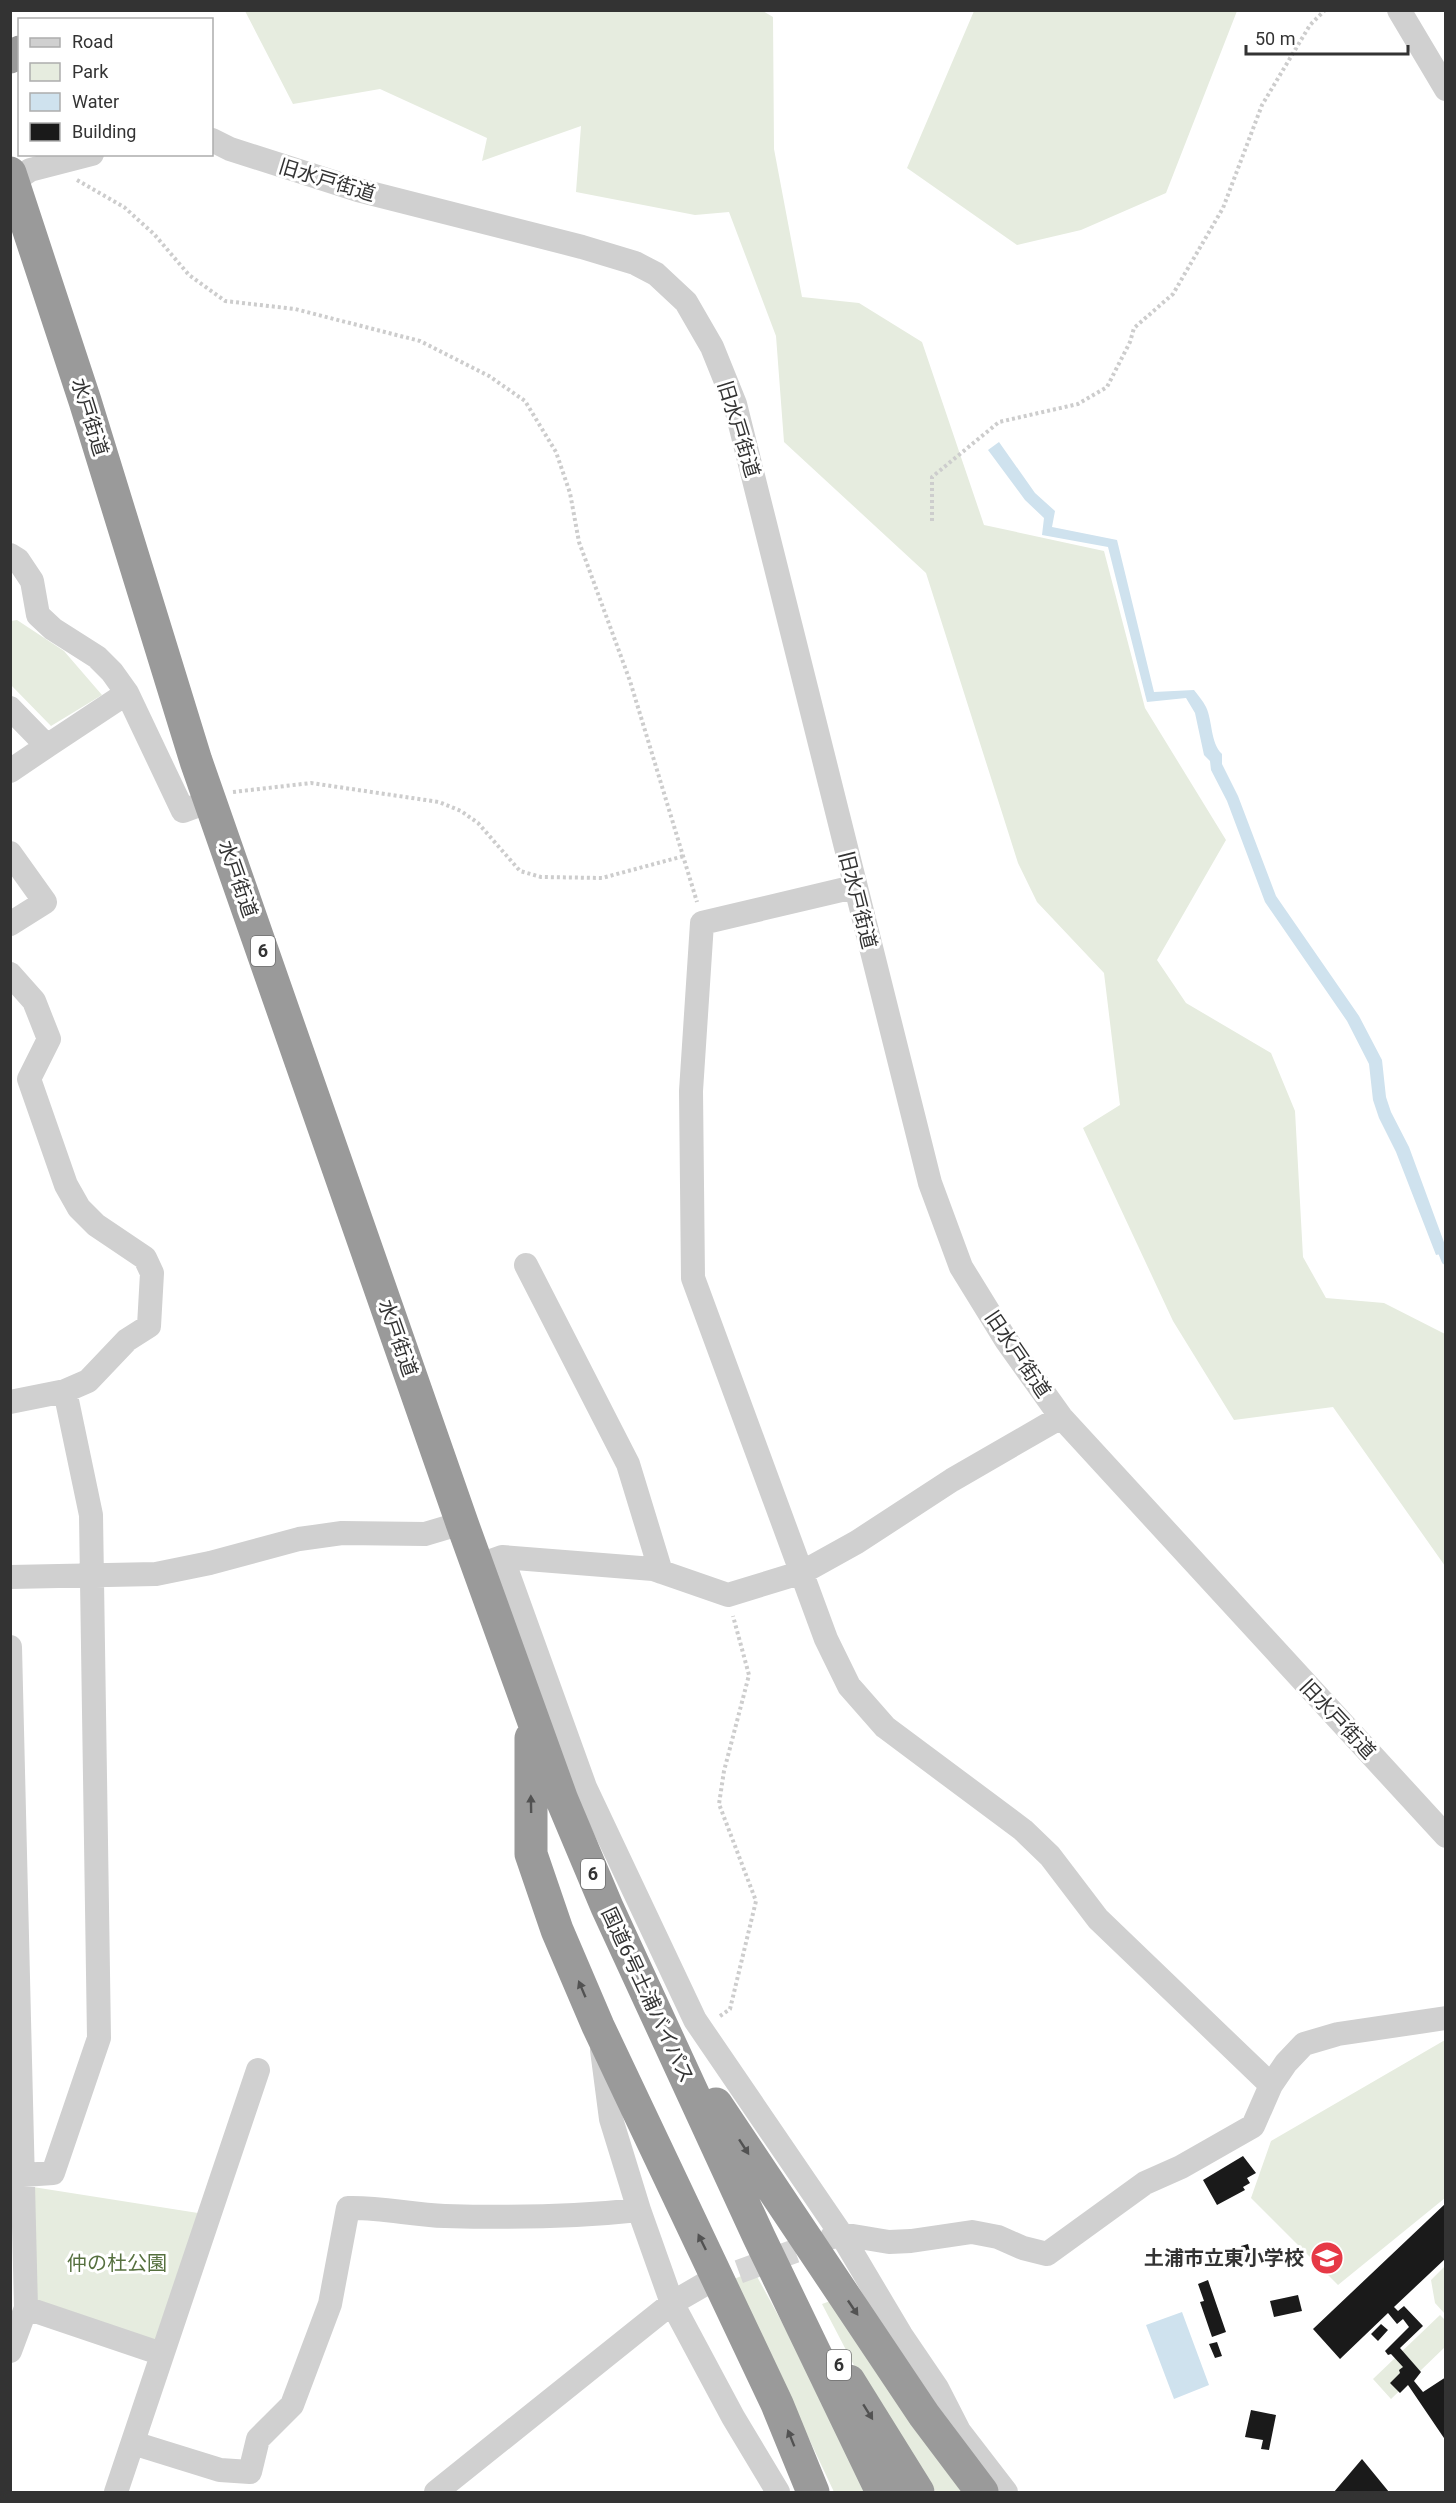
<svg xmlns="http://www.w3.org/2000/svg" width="1456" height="2503" viewBox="0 0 1456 2503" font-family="Roboto,'Noto Sans JP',sans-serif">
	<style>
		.green { fill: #e6ecdf }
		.water { fill: #cfe2ee }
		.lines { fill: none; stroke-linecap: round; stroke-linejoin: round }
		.stream { stroke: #cfe2ee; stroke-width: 7 }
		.building { fill: #1a1a1a }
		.minor-tunnel { stroke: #d6d6d6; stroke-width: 24; stroke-dasharray: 24 12; stroke-linecap: butt }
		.path { stroke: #cdcdcd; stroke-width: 4; stroke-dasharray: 3 3; stroke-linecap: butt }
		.minor { stroke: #d0d0d0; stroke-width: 24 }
		.highway { stroke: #9a9a9a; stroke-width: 33 }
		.oneway { fill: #525252 }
		.labels { text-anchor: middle; stroke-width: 6; stroke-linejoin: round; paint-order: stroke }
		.shield { fill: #fff; stroke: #707070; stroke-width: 1.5 }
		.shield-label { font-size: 18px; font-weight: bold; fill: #333 }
		.street-label { font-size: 20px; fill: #333; stroke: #fff }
		.poi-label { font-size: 20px; font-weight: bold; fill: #333; stroke: #fff; text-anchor: end }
		.park-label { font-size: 20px; fill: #56703f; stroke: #fff }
	</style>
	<rect width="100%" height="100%" fill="#fff"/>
	<path class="green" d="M761,10L773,17L774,149L802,297L859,303L922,342L984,525L1104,551L1145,708L1226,840L1157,960L1186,1003L1271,1053L1295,1111L1303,1257L1326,1298L1384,1303L1445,1334V1566L1333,1407L1234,1420L1173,1321L1083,1128L1120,1105L1104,973L1037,902L1018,863L926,573L784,442L776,336L729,212L695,215L576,192L581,126L482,161L487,138L380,89L293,104L245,11Z
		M974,11H1237L1166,193L1081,230L1017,245L907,168Z
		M17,620L64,651L102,695L51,726L11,685V621Z
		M1445,2040V2198L1338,2285L1251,2198L1271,2141Z
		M33,2187L198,2213L155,2341L36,2300Z
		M1445,2266V2314L1435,2303L1431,2280Z
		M754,2271L803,2361L869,2492H834L734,2279Z
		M833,2300L968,2492H936L857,2371L822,2304Z
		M1440,2315L1445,2320V2347L1391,2399L1373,2379Z"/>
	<path class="water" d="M999,442L1035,493L1055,511L1052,527L1117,540L1154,692L1194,690C1198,695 1203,701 1206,707C1213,722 1210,742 1222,754V764L1238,796L1276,896L1359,1016L1382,1060L1386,1097L1391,1112L1409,1147L1445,1245V1253L1436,1255L1396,1152L1379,1118L1373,1100L1369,1064L1347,1021L1265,902L1227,801L1211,770L1210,761L1204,755L1195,713L1186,698L1147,702L1108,547L1042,535L1044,518L1025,500L988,450Z
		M1182,2312L1209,2385L1174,2399L1146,2325Z"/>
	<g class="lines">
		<path class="stream" d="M1439,1246L1445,1261"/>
	</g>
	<path class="building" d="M1243,2156L1256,2173L1247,2178L1250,2183L1243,2187L1245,2190L1217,2205L1203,2180Z
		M1446,2203V2258L1394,2307L1398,2311L1404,2306L1423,2326L1400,2348L1421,2372L1414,2381L1423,2392L1446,2377V2441L1408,2385L1400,2393L1390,2383L1400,2373L1399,2370L1403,2367L1391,2354L1388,2355L1385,2351L1409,2327L1403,2319L1397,2324L1388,2313L1340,2359L1313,2329Z
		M1248,2244L1251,2256L1244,2258L1241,2246Z
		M1208,2280L1226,2332L1212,2337L1200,2302L1204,2301L1198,2284Z
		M1298,2295L1302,2311L1274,2317L1270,2301Z
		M1381,2324L1388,2330L1378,2341L1371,2334Z
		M1217,2342L1222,2356L1215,2358L1209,2344Z
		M1251,2410L1276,2415L1269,2450L1261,2449L1263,2440L1245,2437Z
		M1362,2459L1389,2492H1334Z"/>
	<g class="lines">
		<path class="minor-tunnel" d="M705,2284L820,2242"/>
		<path class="path" d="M77,180L124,207L154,234L189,275L225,301L295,309L420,341L489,376L525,401L556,452L570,493L579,542L630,681L697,902
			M932,521V477L999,422L1078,404L1107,387L1130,342L1134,328L1173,294L1223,208L1262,105L1310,25L1325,10
			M233,792L311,783L439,802L461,811L478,823L520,871L541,877L602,878L684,856
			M720,2016L730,2009L756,1901L719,1804L724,1771L749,1675L733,1616"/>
		<path class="minor" d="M1399,10L1446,89
			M212,140L230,149L358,190L582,247L635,263L656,274L686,302L712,347L735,404L930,1183L961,1267L1006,1340L1061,1417L1446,1836
			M10,184L30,170L92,154
			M10,555L18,560L32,581L38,615L53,629L97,657L112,672L127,693L183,811L210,801
			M10,708L47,746L10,771
			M47,746L127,693
			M10,853L45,902L10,924
			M854,887L702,923L691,1091L693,1278L826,1639L849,1686L885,1727L1023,1830L1050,1856L1098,1919L1271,2085
			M10,974L34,1001L49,1039L29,1079L66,1185L79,1208L96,1225L145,1258L152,1273L149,1326L127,1340L88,1381L65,1391L10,1402
			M526,1265L628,1464L661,1572
			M502,1557L585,1787L695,2020L841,2234L901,2335L937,2388L959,2431L1006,2492
			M488,1562L502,1557L653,1569L728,1595L803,1572L857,1542L952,1480L1061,1417
			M10,1577L156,1574L210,1563L299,1539L342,1533L425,1534L462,1523
			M10,1647L26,2308L10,2351
			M602,2050L611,2119L639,2210L672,2303L733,2417L778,2492
			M23,2175L53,2173L99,2038L91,1515L65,1391
			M832,2237L841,2234L889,2242L911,2241L972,2232L998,2237L1023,2248L1047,2254L1145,2183L1181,2167L1253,2126L1271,2085L1286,2063L1304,2044L1338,2034L1446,2018
			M26,2308L162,2354
			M133,2443L220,2470L250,2472L258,2439L292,2405L330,2304L348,2208C381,2207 412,2215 445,2216C510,2218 574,2217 639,2210
			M116,2492L258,2070
			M436,2492L672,2303L705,2284"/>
		<path class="highway" d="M10,57L20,52
			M10,173L85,401L196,761L462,1523L562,1800L607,1907L759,2237L882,2492
			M531,1738V1854L557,1930L598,2026L777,2404L813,2492
			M716,2104L924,2415L982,2492
			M849,2381L918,2492"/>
	</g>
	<defs><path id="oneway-solid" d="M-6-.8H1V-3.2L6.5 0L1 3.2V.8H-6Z" transform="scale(1.5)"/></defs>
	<g class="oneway">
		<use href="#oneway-solid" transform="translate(531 1804) rotate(-91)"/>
		<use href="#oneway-solid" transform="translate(582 1989) rotate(-113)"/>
		<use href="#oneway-solid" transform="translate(744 2147) rotate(57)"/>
		<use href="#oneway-solid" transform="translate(702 2242) rotate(-116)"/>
		<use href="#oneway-solid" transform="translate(853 2308) rotate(56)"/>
		<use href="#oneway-solid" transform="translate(868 2412) rotate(58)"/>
		<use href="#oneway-solid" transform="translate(791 2438) rotate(-112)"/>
	</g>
	<defs>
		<g id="school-disc" transform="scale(1.725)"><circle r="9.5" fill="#e63946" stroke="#fff"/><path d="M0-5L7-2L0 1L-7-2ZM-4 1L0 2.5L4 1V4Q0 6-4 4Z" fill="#fff"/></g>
	</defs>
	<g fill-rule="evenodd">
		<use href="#school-disc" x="1327" y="2258"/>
	</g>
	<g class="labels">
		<g class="shield">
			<rect x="251" y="936" width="24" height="30" rx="4.5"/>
			<rect x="581" y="1859" width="24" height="30" rx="4.5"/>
			<rect x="827" y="2350" width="24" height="30" rx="4.5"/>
		</g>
		<g class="shield-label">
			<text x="263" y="957">6</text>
			<text x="593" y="1880">6</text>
			<text x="839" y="2371">6</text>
		</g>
		<g class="street-label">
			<text transform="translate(327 180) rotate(17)" y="7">旧水戸街道</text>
			<text transform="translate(90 417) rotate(73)" y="7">水戸街道</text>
			<text transform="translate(739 429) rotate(73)" y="7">旧水戸街道</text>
			<text transform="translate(238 879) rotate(71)" y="7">水戸街道</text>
			<text transform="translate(858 900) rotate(76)" y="7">旧水戸街道</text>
			<text transform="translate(398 1338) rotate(71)" y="7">水戸街道</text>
			<text transform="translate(1018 1354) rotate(56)" y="7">旧水戸街道</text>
			<text transform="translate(1338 1719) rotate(47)" y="7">旧水戸街道</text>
			<text transform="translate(648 1995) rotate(65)" y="7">国道6号土浦バイパス</text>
		</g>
		<g class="poi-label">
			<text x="1304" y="2265">土浦市立東小学校</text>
		</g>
		<g class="park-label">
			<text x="117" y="2270">仲の杜公園</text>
		</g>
	</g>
	<rect width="1456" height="2503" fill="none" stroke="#333333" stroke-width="24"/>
	<rect x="18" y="18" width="195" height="138" fill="#ffffff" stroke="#adadad" stroke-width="1.5"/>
	<rect x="30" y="38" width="30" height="9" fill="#d0d0d0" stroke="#adadad" stroke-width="1.5"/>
	<text x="72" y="48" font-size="18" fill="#333333">Road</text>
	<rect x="30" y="63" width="30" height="18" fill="#e6ecdf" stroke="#adadad" stroke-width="1.5"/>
	<text x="72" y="78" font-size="18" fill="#333333">Park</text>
	<rect x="30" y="93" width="30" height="18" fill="#cfe2ee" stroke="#adadad" stroke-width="1.5"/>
	<text x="72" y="108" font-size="18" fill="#333333">Water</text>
	<rect x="30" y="123" width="30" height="18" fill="#1a1a1a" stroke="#adadad" stroke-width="1.5"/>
	<text x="72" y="138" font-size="18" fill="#333333">Building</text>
	<path d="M1246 45v9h162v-9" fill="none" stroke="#333333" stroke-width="3"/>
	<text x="1255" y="45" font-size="18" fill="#333333" stroke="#ffffff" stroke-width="4.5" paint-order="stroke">50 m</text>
</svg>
